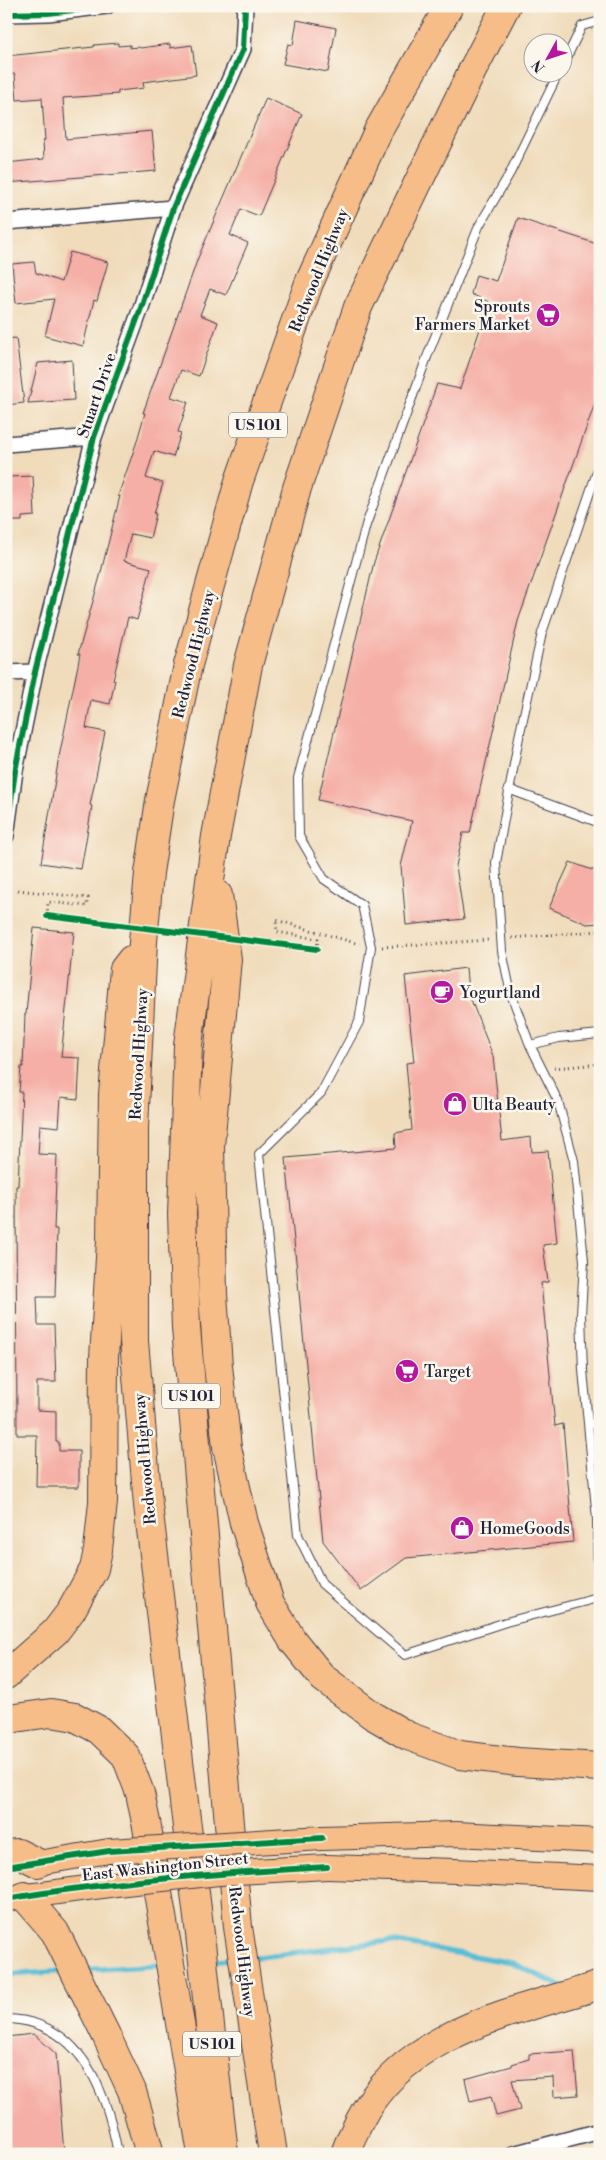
<svg xmlns="http://www.w3.org/2000/svg" width="606" height="2160" viewBox="0 0 606 2160" font-family="'Libre Bodoni',serif">
	<style>
		.lines { fill: none; stroke-linecap: round; stroke-linejoin: round }
		.stream { stroke: #58bdd6; stroke-width: 5.5 }
		.building { fill: #f5afa6 }
		.lane-casing { stroke: #413e4e; stroke-width: 10 }
		.street-casing { stroke: #413e4e; stroke-width: 18 }
		.primary-casing { stroke: #413e4e; stroke-width: 26 }
		.highway-casing { stroke: #413e4e; stroke-width: 30 }
		.path { stroke: #413e4e; stroke-width: 3; stroke-dasharray: 1 4; stroke-linecap: butt }
		.lane { stroke: #fff; stroke-width: 8 }
		.street { stroke: #fff; stroke-width: 15 }
		.primary { stroke: #f7bd88; stroke-width: 24 }
		.highway { stroke: #f7bd88; stroke-width: 28 }
		.primary-bridge-casing { stroke: #413e4e; stroke-width: 26; stroke-linecap: butt }
		.primary-bridge { stroke: #f7bd88; stroke-width: 24 }
		.cycleway-casing { stroke: #fbf7ec; stroke-width: 9 }
		.cycleway { stroke: #00873e; stroke-width: 6 }
		.labels { text-anchor: middle; stroke-width: 5; stroke-linejoin: round; paint-order: stroke }
		.shield { fill: #fbf7ec; stroke: #636270; stroke-width: 1 }
		.shield-label { font-size: 15px; font-weight: bold; fill: #22223b }
		.street-label { font-size: 16px; fill: #22223b; stroke: #fbf7ec }
		.poi-label { font-size: 16px; fill: #22223b; stroke: #fbf7ec; text-anchor: start }
	</style>
	<rect width="100%" height="100%" fill="#fbf7ec"/>
	<filter id="ink" filterUnits="userSpaceOnUse"><feTurbulence type="fractalNoise" baseFrequency=".02" numOctaves="2"/><feDisplacementMap in="SourceGraphic" scale="10" xChannelSelector="R" yChannelSelector="G"/><feConvolveMatrix kernelMatrix="1 2 1 2 8 2 1 2 1" color-interpolation-filters="sRGB"/></filter>
	<filter id="wash" filterUnits="userSpaceOnUse"><feTurbulence type="fractalNoise" baseFrequency=".0096" numOctaves="4" result="noise"/><feDisplacementMap in="SourceGraphic" scale="20" xChannelSelector="R" yChannelSelector="G"/><feGaussianBlur stdDeviation="1.12" result="paint"/><feColorMatrix in="noise" values="0 0 0 0 0 0 0 0 0 0 0 0 0 0 0 0 0 1.4 0 .05"/><feComposite in="paint" operator="in"/></filter>
	<g filter="url(#wash)">
		<rect width="100%" height="100%" fill="#f0dcbb"/>
		<g class="lines">
			<path class="stream" d="M250,1958L390,1941L512,1963L563,1987
				M210,1962L236,1959
				M83,1970L164,1965
				M6,1975L66,1971
				M587,1998L600,2004"/>
		</g>
		<g id="blocks">
			<path class="building" d="M297,20L336,28L328,72L283,64L288,44L293,45Z
				M118,43V46L130,45V48L139,47L140,48L170,44V48L192,45L196,75L143,82L144,88L118,91V94L63,98L66,139L152,131L156,171L6,183V163L44,159L43,141L45,140L42,98L17,100L15,74L6,75V56L94,47V45Z
				M266,98L302,114L259,216L241,209L230,235L248,243L226,295L210,289L200,315L218,322L199,376L181,370L171,397L188,402L178,432L181,433L173,457L154,451L146,478L163,483L154,514H156L150,538L131,534L124,561L151,568L137,620L128,617L113,680H115L110,704L91,700L86,728L105,732L90,805L92,806L81,869L41,863L59,757L78,665L80,654H78L99,580L120,496H118L136,444L145,413H143L198,258Z
				M518,218L600,245V389L518,621L470,833H463L456,866L464,919L406,925L401,866L412,821L318,800L374,562L437,384L460,389L489,302L471,294L476,275L496,281Z
				M70,252L108,262L97,301L94,300L83,346L45,336L54,299L16,303L12,264L34,262L36,273L61,282Z
				M16,338L24,403L6,405V339Z
				M72,360L74,400L28,403L38,363Z
				M33,476L35,516L22,517V521H6V479H8L9,477Z
				M570,862L592,870H600V923L587,924L549,908Z
				M34,928L74,932L61,1057L80,1058L78,1099L61,1097L59,1127L40,1125L38,1154L57,1155L54,1229H57L55,1297H37L38,1325H54L56,1382H37V1410L56,1411V1442H59V1451H79V1487H36L37,1435H17L16,1186H18L22,1092H19L21,1067H23L25,1014H26Z
				M466,968L468,992L493,1056L502,1141L531,1137L532,1152L548,1151L557,1243L543,1245L548,1282L541,1283L555,1426L563,1424L573,1542L406,1558L361,1591L323,1541L286,1158L396,1148L395,1133L412,1130L406,1063L414,1062L405,976Z
				M34,2034L56,2054L64,2154H6V2037Z
				M574,2051L578,2095L554,2097L553,2077L512,2080L520,2110L496,2116L491,2096L470,2101L465,2079L512,2066V2064L529,2059V2054Z"/>
		</g>
	</g>
	<g filter="url(#ink)">
		<use href="#blocks" fill-opacity="0" stroke="#413e4e" stroke-width="1"/>
		<g class="lines">
			<g class="lane-casing">
				<path id="lane" d="M564,63L582,26L600,21
					M559,72L510,173L479,226L427,357L366,525L298,778L299,836L324,879L362,905L371,947L359,1022L321,1093L259,1154L298,1535L322,1584L405,1655L506,1622L598,1598L597,1519L583,1370L581,1315L584,1261L574,1161L558,1101L530,1045L511,994L502,951L496,863L519,737L542,633L600,463
					M508,789L600,823
					M530,1045L559,1038L600,1034
					M589,1424L600,1423
					M6,2019C80,2020 107,2092 118,2154"/>
			</g>
			<g class="street-casing">
				<path id="street" d="M6,14L48,13L107,6
					M6,222L173,208
					M6,444L94,437
					M6,673L35,672
					M6,836L15,771L35,672L94,437L141,308L173,208L243,49L245,6
					M513,2154L600,2131"/>
			</g>
			<g class="primary-casing">
				<path id="primary" d="M322,1838L456,1834L600,1841
					M38,1863L109,1851
					M327,1867L455,1871L600,1878
					M6,1899L116,1884"/>
			</g>
			<g class="highway-casing">
				<path id="highway" d="M218,895L227,959L210,1146L213,1294L218,1366L227,1447L244,1523L270,1603L293,1641L323,1678L372,1715L408,1736L460,1755L518,1762L600,1767
					M6,1675L55,1632L71,1611L94,1569L98,1550L103,1502L104,1358L111,1241L113,1094L124,969L131,960
					M6,1722L15,1718L51,1713L75,1717L99,1730L126,1756L140,1793L147,1827L202,2154
					M6,1854L18,1853L38,1863
					M24,1896L55,1932L106,2035L132,2091L150,2154
					M224,2154L200,1934L148,1505L134,1341V1128L143,942L149,873L160,800L188,665L239,481L309,283L378,131L449,6
					M273,2154L238,1927L186,1328L182,1214L188,1045L216,836L248,665L297,488L358,307L473,69L506,6
					M345,2154C348,2143 354,2133 359,2122C404,2031 512,2013 600,1985"/>
			</g>
			<path class="path" d="M18,890L88,898L87,906L48,902L47,916
				M512,938L600,931
				M382,947L488,940
				M317,949L318,939L277,932L276,920L359,944
				M554,1068L600,1064"/>
			<use href="#lane" class="lane"/>
			<use href="#street" class="street"/>
			<use href="#primary" class="primary"/>
			<use href="#highway" class="highway"/>
			<g class="primary-bridge-casing">
				<path id="primary-bridge" d="M109,1851L322,1838
					M116,1884L219,1873L327,1867"/>
			</g>
			<use href="#primary-bridge" class="primary-bridge"/>
			<g class="cycleway-casing">
				<path id="cycleway" d="M6,14L48,13L107,6
					M6,836L15,771L35,672L94,437L141,308L173,208L243,49L245,6
					M47,916L317,949
					M6,1867L109,1851L322,1838
					M6,1899C112,1881 219,1873 327,1867"/>
			</g>
			<use href="#cycleway" class="cycleway"/>
		</g>
	</g>
	<defs>
		<g id="supermarket-disc" transform="scale(1.25)"><circle r="9.5" fill="#b5179e" stroke="#fbf7ec"/><path d="M-6-5.5h2.5l.6 2H6L4.5 2H-2.5L-4.4-4H-6ZM-1.5 3.2a1.3 1.3 0 1 0 .1 0ZM3 3.2a1.3 1.3 0 1 0 .1 0Z" fill="#fff"/></g>
		<g id="cafe-disc" transform="scale(1.25)"><circle r="9.5" fill="#b5179e" stroke="#fbf7ec"/><path d="M-5.5-4.5H6V0H3Q3 3.5 0 3.5H-2.5Q-5.5 3.5-5.5 0ZM3-3.2v2h1.7v-2ZM-6 4.5H4V6H-6Z" fill="#fff"/></g>
		<g id="shop-disc" transform="scale(1.25)"><circle r="9.5" fill="#b5179e" stroke="#fbf7ec"/><path d="M-5-2.5h2.3a2.7 3.5 0 0 1 5.4 0H5L5.5 6h-11ZM-1.5-2.5h3a1.5 2.3 0 0 0-3 0Z" fill="#fff"/></g>
	</defs>
	<g fill-rule="evenodd">
		<use href="#supermarket-disc" x="548" y="315"/>
		<use href="#cafe-disc" x="442" y="992"/>
		<use href="#shop-disc" x="455" y="1104"/>
		<use href="#supermarket-disc" x="407" y="1371"/>
		<use href="#shop-disc" x="462" y="1528"/>
	</g>
	<g class="labels">
		<g class="shield">
			<rect x="229" y="412.5" width="58" height="25" rx="4"/>
			<rect x="162" y="1383.5" width="58" height="25" rx="4"/>
			<rect x="183" y="2031.5" width="58" height="25" rx="4"/>
		</g>
		<g class="shield-label">
			<text x="258" y="430">US 101</text>
			<text x="191" y="1401">US 101</text>
			<text x="212" y="2049">US 101</text>
		</g>
		<g class="street-label">
			<text transform="translate(318 270) rotate(-68)" y="6">Redwood Highway</text>
			<text transform="translate(96 395) rotate(-71)" y="6">Stuart Drive</text>
			<text transform="translate(193 654) rotate(-76)" y="6">Redwood Highway</text>
			<text transform="translate(138 1054) rotate(-87)" y="6">Redwood Highway</text>
			<text transform="translate(144 1459) rotate(-95)" y="6">Redwood Highway</text>
			<text transform="translate(165 1866) rotate(-6)" y="6">East Washington Street</text>
			<text transform="translate(243 1952) rotate(83)" y="6">Redwood Highway</text>
		</g>
		<g class="poi-label">
			<text x="530" y="312" text-anchor="end">Sprouts<tspan x="530" dy="18">Farmers Market</tspan></text>
			<text x="460" y="998">Yogurtland</text>
			<text x="472" y="1110">Ulta Beauty</text>
			<text x="424" y="1377">Target</text>
			<text x="480" y="1534">HomeGoods</text>
		</g>
	</g>
	<rect width="606" height="2160" fill="none" stroke="#fbf7ec" stroke-width="25"/>
	<g transform="translate(548 58) rotate(230)"><circle r="24" fill="#fbf7ec" stroke="#a4a2a5"/>
	<path d="M0-4L9 19L0 12L-9 19Z" fill="#b5179e"/>
	<text y="-8" font-size="14" font-weight="bold" text-anchor="middle" fill="#22223b">N</text>
	</g>
</svg>
